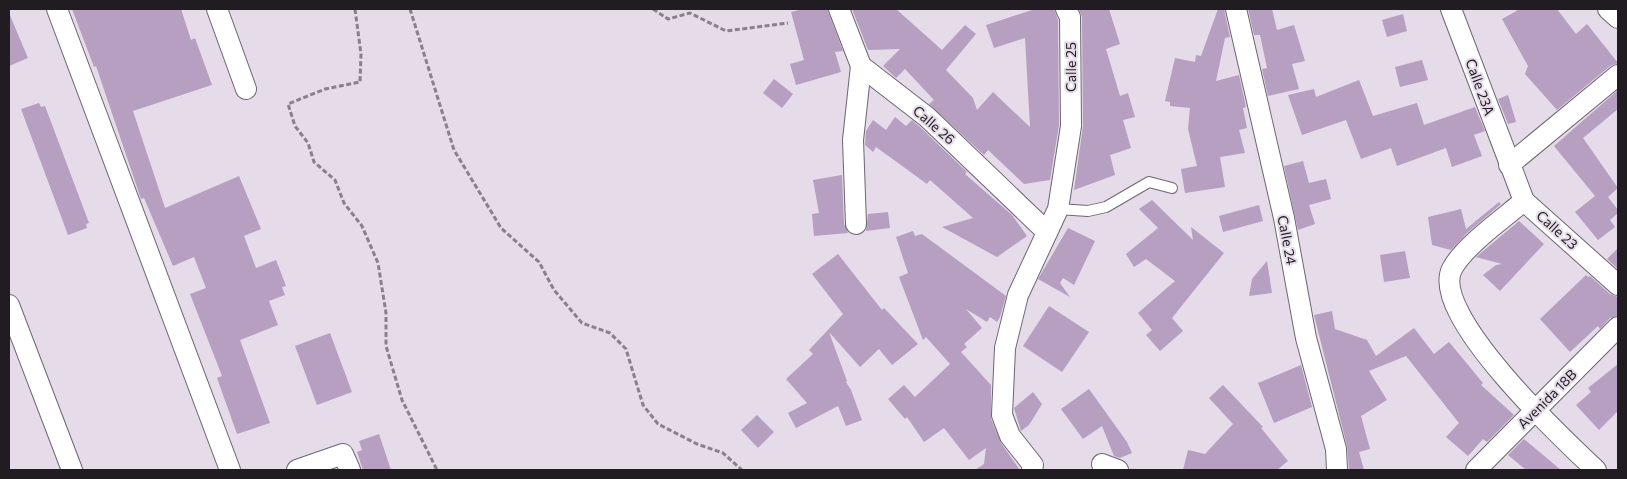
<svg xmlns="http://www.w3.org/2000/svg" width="1627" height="479" font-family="Commissioner,sans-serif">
<rect width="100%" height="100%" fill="#e5dbe9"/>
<!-- building -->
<g fill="#b69fc1">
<polygon points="72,9 181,9 191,40 195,38 212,85 133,111 165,208 239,176 261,229 244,236 256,268 276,260 286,286 282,287 285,295 269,301 278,325 240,340 270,423 237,434 217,378 222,376 190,294 206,288 194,257 173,266 144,198 141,199 96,66 94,67"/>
<polygon points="803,9 827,9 843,51 835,52 841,72 796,85 790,64 804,60 791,12"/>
<polygon points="852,9 896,9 942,50 965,25 976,34 946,70 973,98 977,110 993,92 1030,127 1025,38 994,48 986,25 1035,9 1054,9 1058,20 1059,125 1050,180 1024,184 988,150 984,155 929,104 934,100 905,69 896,78 883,66 900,49 868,50"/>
<polygon points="1079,9 1109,9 1120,44 1106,49 1120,96 1128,93 1135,117 1123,120 1131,148 1110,155 1115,175 1074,190 1083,126 1082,17"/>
<polygon points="1218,9 1224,9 1230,37 1225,38 1216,81 1239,75 1246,107 1243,108 1247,128 1239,130 1245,153 1220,157 1225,187 1185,193 1181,169 1197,166 1188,129 1190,108 1170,106 1170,102 1165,101 1175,58 1195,62 1196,55 1201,56"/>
<polygon points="1248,9 1272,9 1277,30 1294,25 1305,61 1292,64 1299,89 1268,96 1262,69 1267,68 1260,35 1254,35"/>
<polygon points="1520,9 1557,9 1576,34 1587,24 1618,63 1610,66 1557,110 1525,74 1528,66 1502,19"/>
<polygon points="9,13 28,58 9,66"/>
<polygon points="1403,14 1407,31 1387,37 1382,20"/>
<polygon points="1422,60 1428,80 1400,87 1395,67"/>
<polygon points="774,79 793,94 782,108 763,93"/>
<polygon points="1359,80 1373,116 1417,103 1424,125 1475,107 1485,131 1474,135 1482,156 1452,167 1446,148 1397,166 1391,148 1361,159 1346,120 1302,135 1288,95 1314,89 1316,97"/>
<polygon points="1618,90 1618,109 1583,138 1618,188 1608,197 1618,210 1618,213 1610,220 1615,227 1598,240 1575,212 1595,196 1554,146"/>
<polygon points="1508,95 1516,122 1508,124 1498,99"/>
<polygon points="39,103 41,107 45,106 89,223 86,224 87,228 68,235 21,109"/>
<polygon points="895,117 906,126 912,120 919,126 967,172 965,174 1012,215 1027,236 997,257 942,227 973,218 930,180 927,184 876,147 873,152 865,145 866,131 873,120 886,130"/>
<polygon points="1303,161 1309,183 1326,179 1331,199 1309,205 1315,224 1298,230 1284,166"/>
<polygon points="842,175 844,224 848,233 814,236 812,214 819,213 813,180"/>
<polygon points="1152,200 1193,240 1191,227 1224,253 1172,318 1183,331 1160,351 1146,335 1152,330 1138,313 1175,281 1146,259 1134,267 1126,254 1158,228 1139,209"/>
<polygon points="1499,202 1501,204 1467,233 1451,250 1432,245 1428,217 1461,209 1466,229"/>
<polygon points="1259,205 1263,221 1223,232 1219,216"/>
<polygon points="888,212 890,228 866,231 868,214"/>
<polygon points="1519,221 1544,244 1500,291 1483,275 1496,265 1502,264 1476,257"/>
<polygon points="1068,228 1095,241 1074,285 1063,278 1060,283 1070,297 1038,279"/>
<polygon points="913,231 915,236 922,234 1006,296 1000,317 997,322 990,317 987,322 966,309 982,328 964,344 967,347 961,352 991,385 991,419 1001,443 1020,470 975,470 984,464 986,448 969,460 944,428 924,442 907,417 905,419 888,399 904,385 915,397 950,364 926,337 923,340 899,277 908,273 896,237"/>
<polygon points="1618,248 1618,269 1607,259"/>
<polygon points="1405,251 1410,278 1384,282 1380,255"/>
<polygon points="838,254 882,310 884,308 918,344 892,365 879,349 860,367 829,332 847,381 846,382 851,390 862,420 846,426 838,406 796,428 788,413 807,403 786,379 813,354 809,350 843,314 812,274"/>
<polygon points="1267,261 1272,293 1249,296 1252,279"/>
<polygon points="1586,275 1588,277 1590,276 1610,294 1618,297 1618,315 1610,318 1600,329 1598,326 1570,352 1540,319"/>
<polygon points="1049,306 1089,332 1062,372 1023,346"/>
<polygon points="1332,311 1335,329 1367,340 1376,356 1414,328 1434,354 1449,342 1483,383 1481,385 1514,415 1487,442 1483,439 1468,456 1446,437 1459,423 1406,356 1369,371 1387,400 1361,416 1370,449 1359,452 1364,470 1349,470 1347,446 1314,315"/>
<polygon points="330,333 352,392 317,405 295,346"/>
<polygon points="1618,364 1618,411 1599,430 1576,405 1591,392 1588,388"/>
<polygon points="1301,365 1312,407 1274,423 1258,383"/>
<polygon points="1223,385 1263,427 1261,428 1288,461 1277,470 1183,470 1188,450 1205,454 1233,424 1209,398"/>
<polygon points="1089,389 1127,442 1132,453 1120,458 1114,456 1102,426 1083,439 1061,409"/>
<polygon points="1033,392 1042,404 1029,425 1021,431 1014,408"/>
<polygon points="757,415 774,432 758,448 741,430"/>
<polygon points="379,434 391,470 363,470 357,452 362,450 359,441"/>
<polygon points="1524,439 1561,470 1526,470 1508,455"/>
</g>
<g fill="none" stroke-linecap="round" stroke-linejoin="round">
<!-- lane casing -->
<g stroke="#6e6672" stroke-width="12">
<polyline id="lane" points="1058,209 1088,211 1106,207 1149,182 1172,188"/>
</g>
<!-- street casing -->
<g stroke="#6e6672" stroke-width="22">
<g id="street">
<polyline points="57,9 230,470"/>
<polyline points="217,9 246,89"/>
<polyline points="839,9 861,66 927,117 1047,232"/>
<polyline points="1236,9 1284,218 1306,338 1336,449 1337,470"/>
<polyline points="1451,9 1524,201 1618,285"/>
<polyline points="1608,9 1618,18"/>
<polyline points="1509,165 1618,75"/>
<path d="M1524 201C1504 218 1464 246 1452 269 1429 314 1564 440 1596 470"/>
<polyline points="856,224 853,140 861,66"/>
<polyline points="9,305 72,470"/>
<polyline points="1102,464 1118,470"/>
<polyline points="297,470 343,454 350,470"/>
<polyline points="1032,470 1033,465 1010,436 1002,415 1005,348 1018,295 1058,209 1071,126 1070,17 1066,9"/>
<polyline points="1476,470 1618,327"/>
</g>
</g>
<!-- path -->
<g stroke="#88818a" stroke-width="3" stroke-dasharray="5 2.5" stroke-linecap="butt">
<polyline points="355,9 361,54 360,82 325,89 288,104 295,126 308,143 314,162 335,180 344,203 362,226 378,263 386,313 386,346 402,400 437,470"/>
<polyline points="410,9 454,150 501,228 539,262 554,290 582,323 610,333 626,349 643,405 658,424 697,444 723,453 742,470"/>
<polyline points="653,9 668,19 690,13 726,31 788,23"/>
</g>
<!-- lane -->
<use href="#lane" stroke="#fff" stroke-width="10"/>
<!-- street -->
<use href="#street" stroke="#fff" stroke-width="20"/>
</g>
<g text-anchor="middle" stroke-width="4" stroke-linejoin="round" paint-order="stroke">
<!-- street labels -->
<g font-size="14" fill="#201c21" stroke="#e5dbe9">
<text transform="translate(1071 67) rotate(-90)" y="5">Calle 25</text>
<text transform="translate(1480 87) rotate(70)" y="5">Calle 23A</text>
<text transform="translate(934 125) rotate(41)" y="5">Calle 26</text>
<text transform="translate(1557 230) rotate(42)" y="5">Calle 23</text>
<text transform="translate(1287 240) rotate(79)" y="5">Calle 24</text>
<text transform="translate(1547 399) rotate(-45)" y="5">Avenida 18B</text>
</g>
</g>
<!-- border -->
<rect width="1627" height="479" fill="none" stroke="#201c21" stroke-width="20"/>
</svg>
